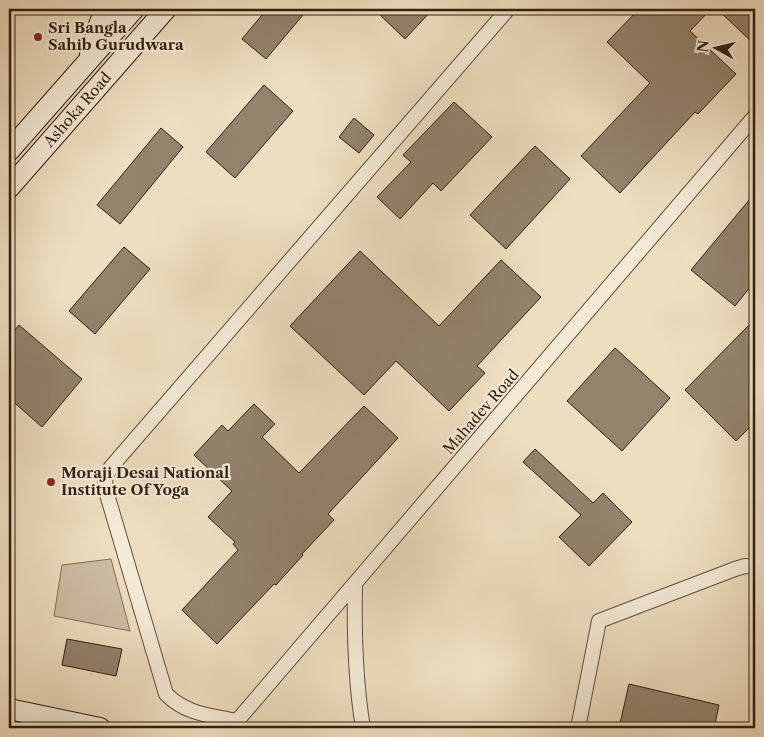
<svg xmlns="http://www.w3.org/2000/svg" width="764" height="737" font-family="'Libre Caslon Text',serif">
<rect width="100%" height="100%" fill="#eedec0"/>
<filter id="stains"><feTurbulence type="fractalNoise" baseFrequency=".004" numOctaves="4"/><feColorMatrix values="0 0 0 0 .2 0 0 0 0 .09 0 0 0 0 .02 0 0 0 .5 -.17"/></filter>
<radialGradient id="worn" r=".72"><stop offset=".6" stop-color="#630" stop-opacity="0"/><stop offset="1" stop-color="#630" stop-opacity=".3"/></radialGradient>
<!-- green -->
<g fill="#cebda2" stroke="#806e59">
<polygon points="111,559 130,631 54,616 62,565"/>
<polygon points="9,716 70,728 41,728 9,722"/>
</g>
<!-- building -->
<g fill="#93826c" stroke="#311e10">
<polygon points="267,9 308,9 266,59 242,39"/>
<polygon points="374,9 433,9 405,39"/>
<polygon points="639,9 711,9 690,31 736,74 698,114 695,112 620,193 581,156 650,83 607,42"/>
<polygon points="717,9 755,9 755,45"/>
<polygon points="264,85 293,111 235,178 206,152"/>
<polygon points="454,102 492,137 441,191 433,183 400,219 377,197 411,162 403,155"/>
<polygon points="354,118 374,135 359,153 339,137"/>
<polygon points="161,128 183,147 120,224 97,205"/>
<polygon points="535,146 570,179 506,249 470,215"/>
<polygon points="755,193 755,281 735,306 691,270"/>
<polygon points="124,247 150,269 95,334 69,311"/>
<polygon points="360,251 439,326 501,260 541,297 477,366 485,373 449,411 396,361 364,395 290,326"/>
<polygon points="755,319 755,422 736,441 685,390"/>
<polygon points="19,325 82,379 42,427 9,398 9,337"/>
<polygon points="615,348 670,398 622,451 567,401"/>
<polygon points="254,404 275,424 262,437 299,473 364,406 398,438 328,514 334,520 302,554 303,555 276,585 274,584 217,644 182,610 238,550 233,544 235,542 208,517 232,491 194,455 222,425 228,431"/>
<polygon points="535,449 593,503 603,493 632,522 589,566 559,537 581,515 523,462"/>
<polygon points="67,639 122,649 116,676 62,665"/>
<polygon points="629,684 719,705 714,728 619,728"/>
</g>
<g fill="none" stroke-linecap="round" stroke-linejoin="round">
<!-- street casing -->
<g stroke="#604e3c" stroke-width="16">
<g id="street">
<path d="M355 585C354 633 355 680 363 728"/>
<path d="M236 721C209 715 186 714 166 694L106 491 105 479 111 467 508 9"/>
<polyline points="231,728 755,116"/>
<polyline points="578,728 599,621 735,569 745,566 755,567"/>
</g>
</g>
<!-- secondary casing -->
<g stroke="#311e10" stroke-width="22">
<g id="secondary">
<polyline points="90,55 100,22 111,9"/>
<polyline points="9,151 134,9"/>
<path id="s1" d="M9 188 166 9"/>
<polyline points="9,709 100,728"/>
</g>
</g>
<!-- street -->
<use href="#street" stroke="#f4ead6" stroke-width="14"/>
<!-- secondary -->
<use href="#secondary" stroke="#f4ead6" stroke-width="20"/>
</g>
<!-- markers -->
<g fill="#8f2418" stroke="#f4ead6" stroke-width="2">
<circle cx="38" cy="37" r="5"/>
<circle cx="51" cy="482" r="5"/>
</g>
<g text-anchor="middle" stroke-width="4.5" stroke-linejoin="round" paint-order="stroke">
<!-- poi labels -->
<g font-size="15" font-weight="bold" fill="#311e10" stroke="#f4ead6" text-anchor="start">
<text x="48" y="33">Sri Bangla<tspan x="48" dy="17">Sahib Gurudwara</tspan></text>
<text x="61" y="478">Moraji Desai National<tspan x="61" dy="17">Institute Of Yoga</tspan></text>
</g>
<!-- street labels -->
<g font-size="15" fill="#311e10" stroke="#f4ead6">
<text dy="5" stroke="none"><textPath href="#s1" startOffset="104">Ashoka Road</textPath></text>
<text transform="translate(481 412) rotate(-49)" y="5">Mahadev Road</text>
</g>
</g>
<!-- margin -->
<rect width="764" height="737" fill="none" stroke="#eedec0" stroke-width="30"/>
<rect x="10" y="10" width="744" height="717" fill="none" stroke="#311e10" stroke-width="2.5"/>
<rect x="15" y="15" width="734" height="707" fill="none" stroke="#311e10"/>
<!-- north arrow -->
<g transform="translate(716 48) rotate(278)" stroke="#f4ead6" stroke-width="4" paint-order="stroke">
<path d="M0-4L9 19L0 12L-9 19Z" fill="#311e10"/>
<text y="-8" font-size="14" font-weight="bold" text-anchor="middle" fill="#311e10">N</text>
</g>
<rect width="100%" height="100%" filter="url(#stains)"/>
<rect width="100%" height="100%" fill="url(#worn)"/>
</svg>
